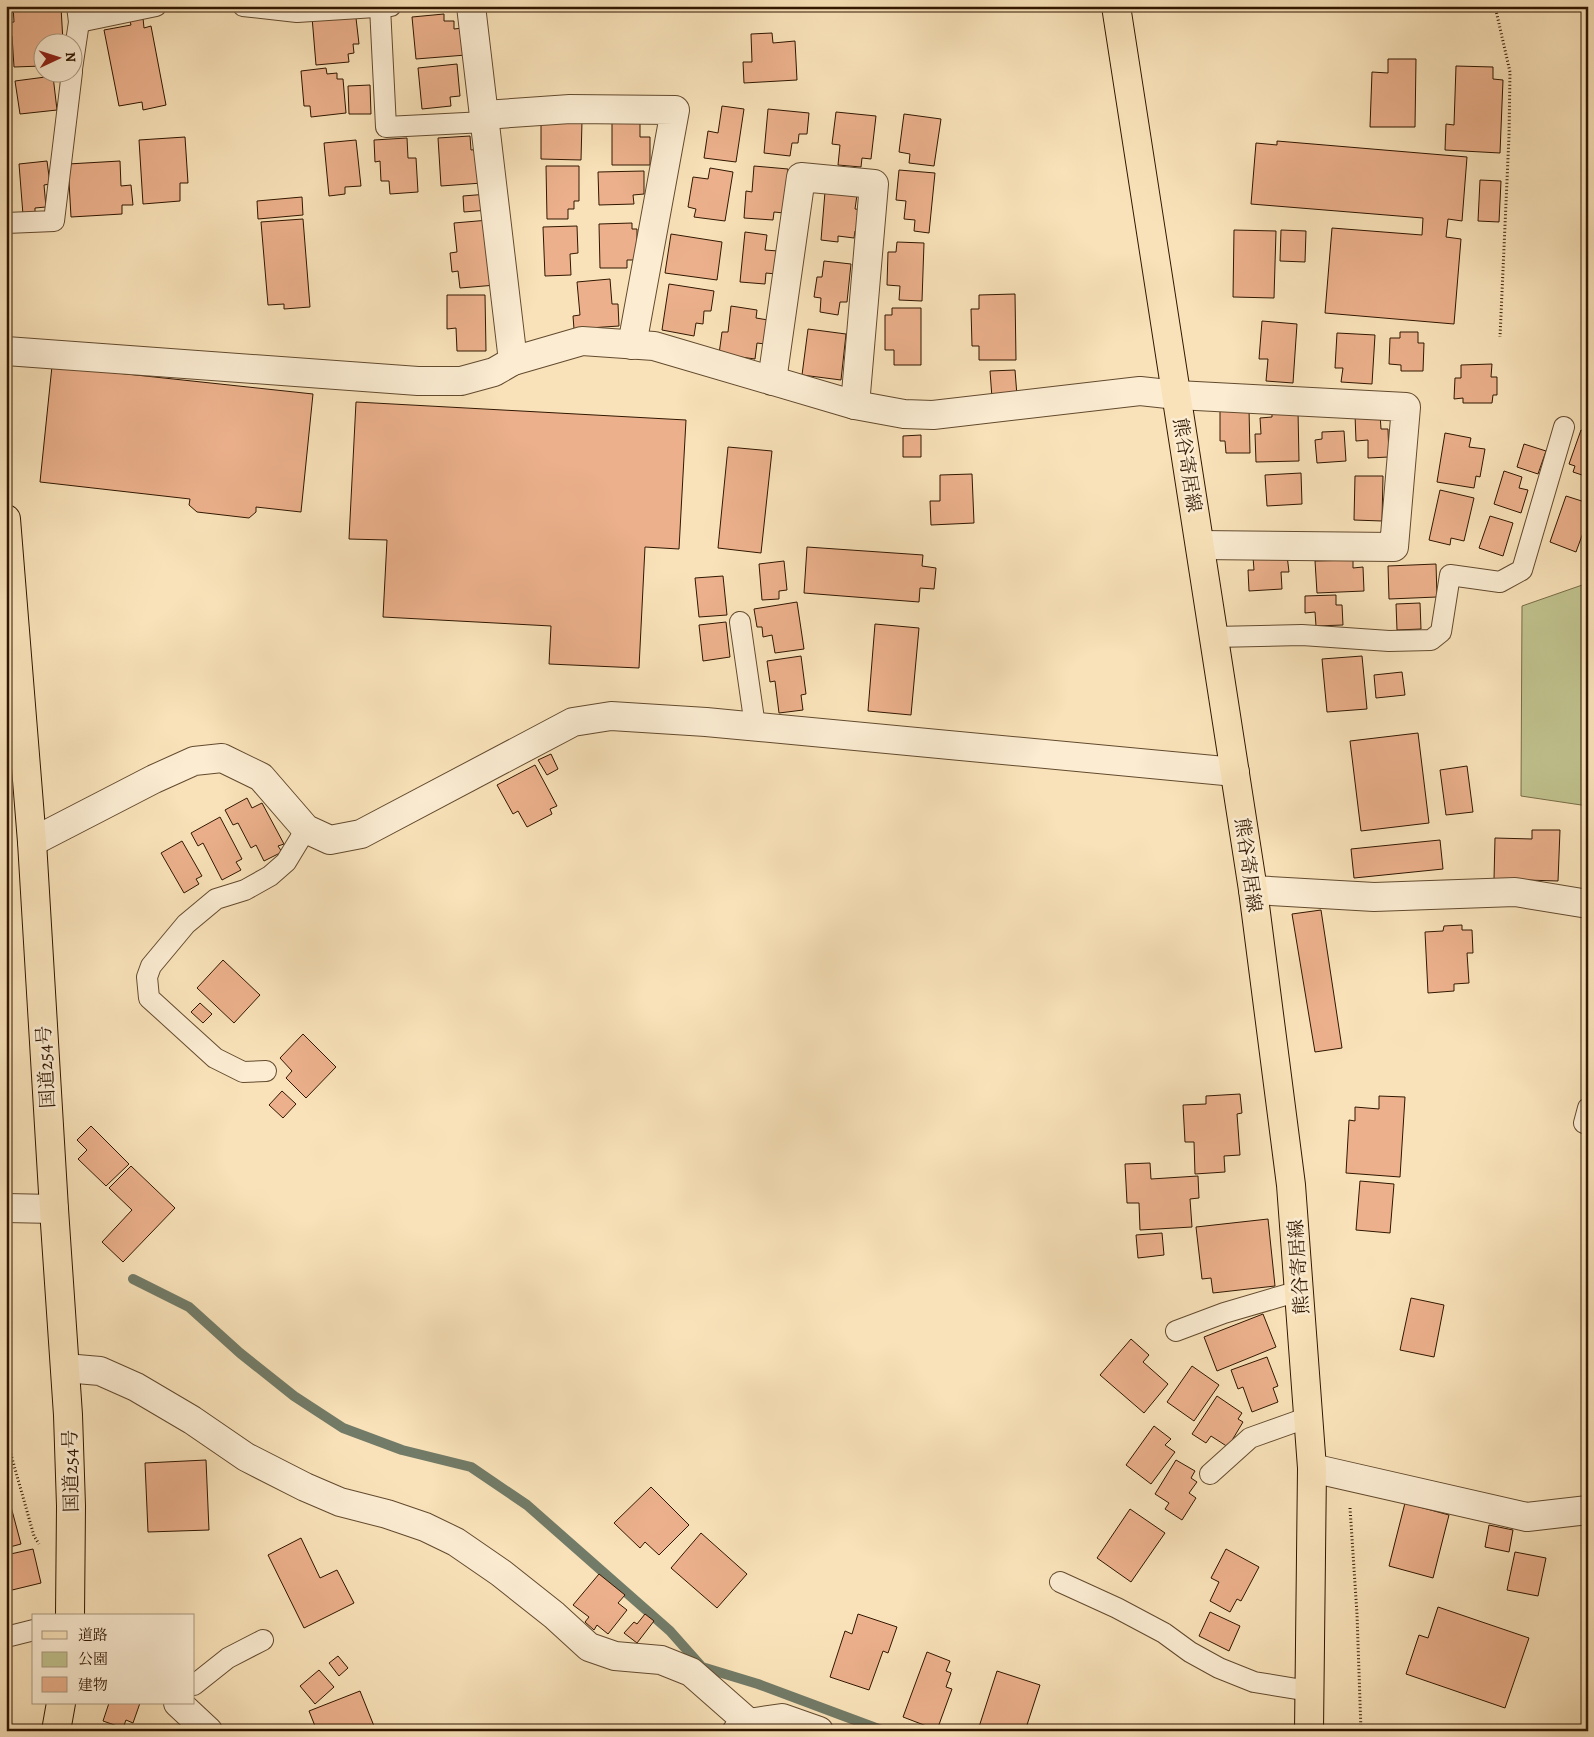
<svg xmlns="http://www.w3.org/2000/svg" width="1594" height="1737" font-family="Alegreya,'Noto Serif JP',serif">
<rect width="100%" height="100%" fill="#f9e2b9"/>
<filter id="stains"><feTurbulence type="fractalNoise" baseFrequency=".004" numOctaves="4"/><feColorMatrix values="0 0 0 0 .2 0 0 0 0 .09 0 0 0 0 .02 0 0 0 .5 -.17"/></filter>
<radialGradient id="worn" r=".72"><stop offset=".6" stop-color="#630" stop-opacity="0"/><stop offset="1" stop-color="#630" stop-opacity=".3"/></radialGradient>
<!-- green -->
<polygon fill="#c0c28e" stroke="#786c47" points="1588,583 1588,806 1521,796 1522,606"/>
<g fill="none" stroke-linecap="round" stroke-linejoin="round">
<!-- stream -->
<polyline stroke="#727b67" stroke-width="10" points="133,1279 189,1307 240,1353 294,1396 343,1428 402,1450 471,1467 527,1505 670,1631 702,1667 758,1684 884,1731"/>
</g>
<!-- building -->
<g fill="#ecb18c" stroke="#311700">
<polygon points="13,6 61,7 63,42 42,42 42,66 14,67 12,36 7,36 7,23 14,22"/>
<polygon points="342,14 342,19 356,18 359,44 353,44 354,53 348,54 349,62 316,65 312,17"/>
<polygon points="444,14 444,21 454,21 454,29 463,28 466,55 416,59 412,17"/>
<polygon points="143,18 144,28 151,26 166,105 143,110 142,102 119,106 104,30 131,25 130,21"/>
<polygon points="772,33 773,43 795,41 797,80 744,83 743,62 752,62 751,34"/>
<polygon points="1388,59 1416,59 1415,127 1370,127 1372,72 1388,73"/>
<polygon points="457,64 460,96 450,97 451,106 422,109 418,68"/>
<polygon points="1456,66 1493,67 1493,79 1503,80 1500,153 1445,150 1446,124 1454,125"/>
<polygon points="326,68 327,74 337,73 337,79 343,79 346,113 311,117 310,106 304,106 301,71"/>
<polygon points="53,76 57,110 20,114 15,81"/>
<polygon points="370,85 371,114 349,114 348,86"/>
<polygon points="722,106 744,109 736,162 704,158 708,131 718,133"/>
<polygon points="768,109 809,113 807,134 799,134 798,143 792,143 790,156 764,153"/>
<polygon points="836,112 876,116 871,159 862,158 861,167 838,165 840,145 832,144"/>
<polygon points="904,114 941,119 934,166 909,163 910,154 899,152"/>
<polygon points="541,121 582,121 581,160 541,159"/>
<polygon points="612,123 640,123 640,137 650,137 650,165 612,165"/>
<polygon points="470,136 471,150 480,149 482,183 441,186 438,138"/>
<polygon points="185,137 188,183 180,183 180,201 143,204 139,140"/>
<polygon points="407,138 408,158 416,158 418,192 390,194 389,181 381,181 380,161 375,162 374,140"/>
<polygon points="356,140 361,186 345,187 345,194 329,196 324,143"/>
<polygon points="1277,141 1467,157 1462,221 1448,219 1446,237 1461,239 1454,324 1325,313 1332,228 1422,235 1423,218 1251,204 1256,143 1277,145"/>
<polygon points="47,161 50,184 44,185 46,207 35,208 35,214 23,215 19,164"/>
<polygon points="120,161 121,186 131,185 133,205 122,205 122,214 71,217 68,164"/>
<polygon points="546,166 579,166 579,201 574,201 574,209 568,209 568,219 547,219"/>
<polygon points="754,166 788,169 784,213 774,212 773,220 744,218 746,191 752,192"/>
<polygon points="710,168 733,172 725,221 694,217 696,209 688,207 693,177 708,179"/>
<polygon points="899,170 935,173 929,233 914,231 915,220 904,219 906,201 896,200"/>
<polygon points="644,171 644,194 633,195 634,204 599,205 598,172"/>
<polygon points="1480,180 1501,181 1499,222 1478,221"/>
<polygon points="825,192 857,195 855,209 864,210 861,232 855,231 854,238 838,236 838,242 821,240"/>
<polygon points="488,194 489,210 464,212 463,196"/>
<polygon points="302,197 303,215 258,219 257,201"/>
<polygon points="303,219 310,307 284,309 284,304 268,305 261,222"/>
<polygon points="489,220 496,285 460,288 458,271 452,272 450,253 457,252 454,223"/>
<polygon points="632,223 632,229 637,229 637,260 627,260 627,268 600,268 599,224"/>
<polygon points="577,226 578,253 570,254 571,275 545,276 543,227"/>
<polygon points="1234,230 1276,231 1274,298 1233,297"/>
<polygon points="1281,230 1306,231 1305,262 1280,261"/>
<polygon points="745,232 767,235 765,250 778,251 776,274 766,273 765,284 740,282"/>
<polygon points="671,234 722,242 717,280 665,273"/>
<polygon points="897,242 924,243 922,301 899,300 900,286 887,285 888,252 896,252"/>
<polygon points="824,261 851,264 847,302 840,302 838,315 820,312 821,298 814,297 817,277 822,277"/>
<polygon points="610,279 612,304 618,304 619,326 574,329 573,316 580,315 577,282"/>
<polygon points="669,284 714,291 711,311 704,311 703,324 696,323 694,336 662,330"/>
<polygon points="1015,294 1016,360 979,360 979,346 972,346 971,309 979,309 979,295"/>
<polygon points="447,295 485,295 486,351 457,351 456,328 447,329"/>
<polygon points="731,306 757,310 756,318 768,320 765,344 757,343 755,359 719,354 722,332 728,332"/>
<polygon points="892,308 921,308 921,365 894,365 894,350 885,350 885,315 892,315"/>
<polygon points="1262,321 1297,324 1293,383 1266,381 1268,359 1259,359"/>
<polygon points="808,329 846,334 841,380 802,375"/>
<polygon points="1400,332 1418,332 1418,343 1424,343 1423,371 1401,371 1401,365 1389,364 1390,338 1400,338"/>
<polygon points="1337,333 1375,335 1372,384 1341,382 1343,368 1335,368"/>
<polygon points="1492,364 1491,377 1497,377 1497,395 1493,395 1492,403 1463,403 1463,398 1454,399 1455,378 1461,378 1461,365"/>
<polygon points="52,366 313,394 301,512 256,507 256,512 249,518 197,512 189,505 190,499 40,482"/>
<polygon points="1015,370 1017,396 992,398 990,371"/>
<polygon points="356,402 686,420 679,549 645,547 639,668 549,664 551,626 383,617 387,540 349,539"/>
<polygon points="1220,409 1249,409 1250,453 1226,453 1225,441 1220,441"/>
<polygon points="1298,411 1299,461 1256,462 1255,434 1261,434 1260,418 1272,417 1272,412"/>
<polygon points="1380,414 1381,429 1388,429 1389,457 1368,458 1368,440 1356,441 1355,415"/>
<polygon points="1581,430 1588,432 1588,477 1573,472 1575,466 1569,464"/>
<polygon points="1344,431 1346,461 1317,463 1315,440 1322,439 1322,432"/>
<polygon points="1445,433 1471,438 1469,447 1485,449 1480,477 1476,476 1474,488 1437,482"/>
<polygon points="921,435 921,457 903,457 903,436"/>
<polygon points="1524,444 1546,451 1538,474 1517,467"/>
<polygon points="728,447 772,451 761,553 718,548"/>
<polygon points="1504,471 1522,477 1519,488 1528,490 1521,513 1494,504"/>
<polygon points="1301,473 1302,504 1267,506 1265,475"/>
<polygon points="972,474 974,523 931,525 930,501 940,501 940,475"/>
<polygon points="1355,476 1383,476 1382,521 1354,520"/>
<polygon points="1440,490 1474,498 1464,541 1451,538 1450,545 1429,540"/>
<polygon points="1566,496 1588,503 1588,519 1576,552 1550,542"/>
<polygon points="1490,516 1513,523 1503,556 1479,548"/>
<polygon points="807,547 923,555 922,566 936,568 934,589 920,588 919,602 804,593"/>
<polygon points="1287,555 1289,572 1281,572 1282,589 1249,591 1248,570 1254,570 1253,557"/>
<polygon points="1353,560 1353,568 1363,567 1364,591 1317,593 1315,561"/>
<polygon points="784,561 787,590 779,591 779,599 762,600 759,564"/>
<polygon points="1436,564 1437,597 1389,599 1388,566"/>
<polygon points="723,576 727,615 699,617 695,578"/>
<polygon points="1336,595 1336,605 1342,605 1343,625 1316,626 1315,612 1305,613 1305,596"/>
<polygon points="797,602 804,649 775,653 772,635 763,637 762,627 757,627 754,609"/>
<polygon points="1420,603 1421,629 1397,630 1396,604"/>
<polygon points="726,622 730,657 703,661 699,625"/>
<polygon points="875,624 919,628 911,715 868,711"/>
<polygon points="801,656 806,694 801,695 803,710 779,713 775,681 770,682 767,661"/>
<polygon points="1362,656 1367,709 1327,712 1322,659"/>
<polygon points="1402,672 1405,695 1376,698 1374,675"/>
<polygon points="1418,733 1429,823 1361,831 1350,741"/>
<polygon points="551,754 558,769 547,775 538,760"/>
<polygon points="535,765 557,806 550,809 552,814 527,827 518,811 513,814 497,785"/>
<polygon points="1467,766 1473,812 1446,815 1440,770"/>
<polygon points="247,798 252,808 262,803 284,844 278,846 282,852 264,861 256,845 251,848 238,823 233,825 225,810"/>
<polygon points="220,817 242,859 236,862 241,870 222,880 203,843 198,846 191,833"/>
<polygon points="1532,830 1560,830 1558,881 1494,879 1495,838 1532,839"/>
<polygon points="1440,840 1443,869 1354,878 1351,849"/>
<polygon points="182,841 202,876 196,879 199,884 184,893 161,853"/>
<polygon points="1321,910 1342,1048 1315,1052 1292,914"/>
<polygon points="1462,925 1462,930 1472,930 1473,953 1467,953 1469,983 1454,984 1454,991 1428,993 1425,932 1443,931 1444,926"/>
<polygon points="223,960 260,995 234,1023 197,988"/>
<polygon points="6,969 11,1021 6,1022"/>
<polygon points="200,1003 212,1014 203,1023 191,1012"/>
<polygon points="303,1034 336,1067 306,1098 286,1078 292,1071 280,1058"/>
<polygon points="282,1091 296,1104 283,1118 269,1105"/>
<polygon points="1240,1094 1242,1113 1237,1114 1240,1155 1224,1156 1225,1172 1195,1174 1194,1142 1185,1142 1183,1105 1206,1104 1206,1096"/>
<polygon points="1379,1096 1405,1097 1400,1177 1346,1173 1349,1120 1355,1121 1355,1107 1379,1109"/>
<polygon points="91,1126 129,1164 106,1186 78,1159 87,1150 77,1140"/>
<polygon points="1150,1163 1151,1179 1198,1176 1199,1198 1190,1199 1192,1227 1140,1230 1139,1203 1127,1203 1125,1164"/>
<polygon points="131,1166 175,1208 123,1262 102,1242 132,1210 109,1188"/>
<polygon points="1360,1181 1394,1184 1390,1233 1356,1230"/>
<polygon points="1268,1219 1275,1286 1213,1293 1211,1278 1202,1279 1196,1227"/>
<polygon points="1162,1233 1164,1255 1138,1258 1136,1235"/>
<polygon points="1411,1298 1444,1305 1434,1357 1400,1350"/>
<polygon points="1263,1314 1276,1347 1217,1371 1204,1337"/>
<polygon points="1131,1339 1149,1355 1143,1362 1168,1384 1144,1413 1100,1375"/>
<polygon points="1267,1357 1278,1386 1273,1388 1278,1402 1252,1412 1243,1387 1238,1389 1231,1370"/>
<polygon points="1192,1366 1219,1385 1194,1421 1167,1402"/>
<polygon points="1217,1396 1242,1413 1238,1419 1243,1422 1228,1447 1211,1436 1206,1443 1192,1434"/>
<polygon points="1154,1426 1171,1439 1165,1445 1175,1452 1151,1484 1126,1465"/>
<polygon points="206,1460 209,1530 148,1532 145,1463"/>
<polygon points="1176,1460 1195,1471 1191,1478 1197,1482 1189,1493 1196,1498 1182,1520 1165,1509 1169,1503 1155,1494"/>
<polygon points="651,1487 689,1525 659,1555 645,1542 640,1548 614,1523"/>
<polygon points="10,1503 21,1544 6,1548 6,1504"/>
<polygon points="1405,1503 1449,1515 1433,1578 1389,1566"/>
<polygon points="1130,1509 1165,1533 1131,1582 1097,1558"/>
<polygon points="1489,1525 1513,1530 1509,1552 1485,1547"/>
<polygon points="701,1533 747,1574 717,1608 671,1568"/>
<polygon points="301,1538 320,1578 337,1570 354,1603 304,1628 268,1555"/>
<polygon points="33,1549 41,1583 8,1591 6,1555"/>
<polygon points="1226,1549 1259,1567 1241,1601 1237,1599 1230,1612 1210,1601 1219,1582 1211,1578"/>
<polygon points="1515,1552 1546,1558 1538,1596 1507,1590"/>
<polygon points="599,1574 625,1595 618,1603 627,1610 608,1634 597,1625 594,1630 585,1622 589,1617 573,1605"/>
<polygon points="1438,1607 1529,1638 1505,1708 1406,1674 1419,1635 1428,1638"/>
<polygon points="1210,1612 1240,1626 1229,1651 1199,1636"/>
<polygon points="645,1614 654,1621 637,1643 624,1633 634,1622 637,1624"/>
<polygon points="858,1614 897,1627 888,1653 883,1651 869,1690 830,1677 845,1631 852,1634"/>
<polygon points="927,1652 950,1661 946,1671 951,1673 946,1687 952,1689 937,1730 903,1717"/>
<polygon points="338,1656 348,1668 339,1676 329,1663"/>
<polygon points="319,1670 334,1687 315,1704 300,1686"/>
<polygon points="997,1671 1040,1685 1025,1731 978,1730"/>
<polygon points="360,1691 376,1731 317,1731 309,1711"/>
<polygon points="109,1703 140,1703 133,1723 126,1720 123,1728 103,1721"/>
</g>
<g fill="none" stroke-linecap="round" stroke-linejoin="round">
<!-- lane casing -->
<g stroke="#634a2e" stroke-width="22">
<g id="lane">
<polyline points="243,6 297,12 391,6"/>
<polyline points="380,7 386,127 485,122"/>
<polyline points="79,22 156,6"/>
<polyline points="72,69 79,22 77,6"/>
<polyline points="6,223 54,221 72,72"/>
<polyline points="740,622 755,726"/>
<polyline points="1214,637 1302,635 1389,641 1431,640 1441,632 1450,575 1500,582 1522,570 1564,427"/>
<polyline points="266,1071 243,1072 215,1058 149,998 147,977 151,966 186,924 216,899 245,890 270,876 286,862 306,829"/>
<polyline points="1584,1123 1588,1108"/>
<polyline points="1176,1331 1224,1313 1299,1291"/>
<polyline points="1210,1474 1250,1438 1309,1417"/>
<polyline points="1060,1582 1117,1608 1164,1633 1190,1652 1219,1668 1254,1682 1309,1691"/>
<polyline points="6,1637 34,1630"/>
<polyline points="194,1685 228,1658 263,1640"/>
</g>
</g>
<!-- street casing -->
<g stroke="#634a2e" stroke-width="30">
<g id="street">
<polyline points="471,6 513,361"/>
<polyline points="484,115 570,109 675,110 632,345"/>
<polyline points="6,351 418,381 461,381 494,372 513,361 582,341 654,346 855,405 904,414 933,415 1140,391 1177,395 1406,407 1394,547 1200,545"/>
<polyline points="772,381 801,177 874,184 855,405"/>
<polyline points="32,842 154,779 194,761 222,758 261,777 306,829 330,840 361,834 573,722 611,716 706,722 1235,772"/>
<polyline points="1253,890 1374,897 1515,892 1588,904"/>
<polyline points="6,1208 54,1209"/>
<polyline points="65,1368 100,1371 136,1387 192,1420 246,1457 305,1487 340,1502 387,1514 425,1527 456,1542 501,1573 554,1615 589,1647 615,1656 661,1660 691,1672 749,1723"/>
<polyline points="1312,1468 1527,1517 1588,1510"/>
<polyline points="178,1703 208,1731"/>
<polyline points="737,1731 749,1723 782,1718 819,1731"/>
</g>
</g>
<!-- primary casing -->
<g stroke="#311700" stroke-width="30">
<polyline id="primary" points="1116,6 1253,890 1291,1185 1312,1468 1309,1731"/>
</g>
<!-- highway casing -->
<g stroke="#311700" stroke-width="30">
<g id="highway">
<polyline points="6,519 32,842 54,1209 68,1415 71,1506 70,1616"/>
<polyline points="56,1731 61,1703"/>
</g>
</g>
<!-- path -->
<g stroke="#311700" stroke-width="3" stroke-dasharray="1 2.5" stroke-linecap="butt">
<polyline points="1495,6 1510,72 1509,136 1500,337"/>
<polyline points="6,1437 34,1536 39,1544"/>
<polyline points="1350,1508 1357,1614 1361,1731"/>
</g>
<!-- lane -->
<use href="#lane" stroke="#fbecd2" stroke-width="20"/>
<!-- street -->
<use href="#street" stroke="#fbecd2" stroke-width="28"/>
<!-- primary -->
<use href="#primary" stroke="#f9e2b9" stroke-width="28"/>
<!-- highway -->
<use href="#highway" stroke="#f9e2b9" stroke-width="28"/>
</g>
<g text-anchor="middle" stroke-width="5" stroke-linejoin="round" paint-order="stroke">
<!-- street labels -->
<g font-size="19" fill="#311700" stroke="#fbecd2">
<text transform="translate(1188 465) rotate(81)" y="7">熊谷寄居線</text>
<text transform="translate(1249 865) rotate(82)" y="7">熊谷寄居線</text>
<text transform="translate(45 1067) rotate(-93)" y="7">国道254号</text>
<text transform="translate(1298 1267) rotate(-94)" y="7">熊谷寄居線</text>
<text transform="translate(70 1471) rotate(-91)" y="7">国道254号</text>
</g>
</g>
<!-- margin -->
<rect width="1594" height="1737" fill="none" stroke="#f9e2b9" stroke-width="25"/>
<rect x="8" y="8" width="1579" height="1722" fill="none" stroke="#311700" stroke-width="2.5"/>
<rect x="12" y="12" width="1569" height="1712" fill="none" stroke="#311700"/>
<!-- legend -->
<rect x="32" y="1614" width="162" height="90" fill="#fbecd2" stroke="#aa977e"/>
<rect x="42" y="1631" width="25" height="8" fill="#f9e2b9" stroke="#aa977e"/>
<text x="78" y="1640" font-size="15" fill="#311700">道路</text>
<rect x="42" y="1652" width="25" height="15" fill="#c0c28e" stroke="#aa977e"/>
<text x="78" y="1664" font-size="15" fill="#311700">公園</text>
<rect x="42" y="1677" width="25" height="15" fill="#ecb18c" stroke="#aa977e"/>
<text x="78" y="1690" font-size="15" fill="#311700">建物</text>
<!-- north arrow -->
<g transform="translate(58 58) rotate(86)"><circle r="24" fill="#fbecd2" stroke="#aa977e"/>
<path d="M0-4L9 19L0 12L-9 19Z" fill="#8f2418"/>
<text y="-8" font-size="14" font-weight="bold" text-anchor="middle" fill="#311700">N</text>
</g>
<rect width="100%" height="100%" filter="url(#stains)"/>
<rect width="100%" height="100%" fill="url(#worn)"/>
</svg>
